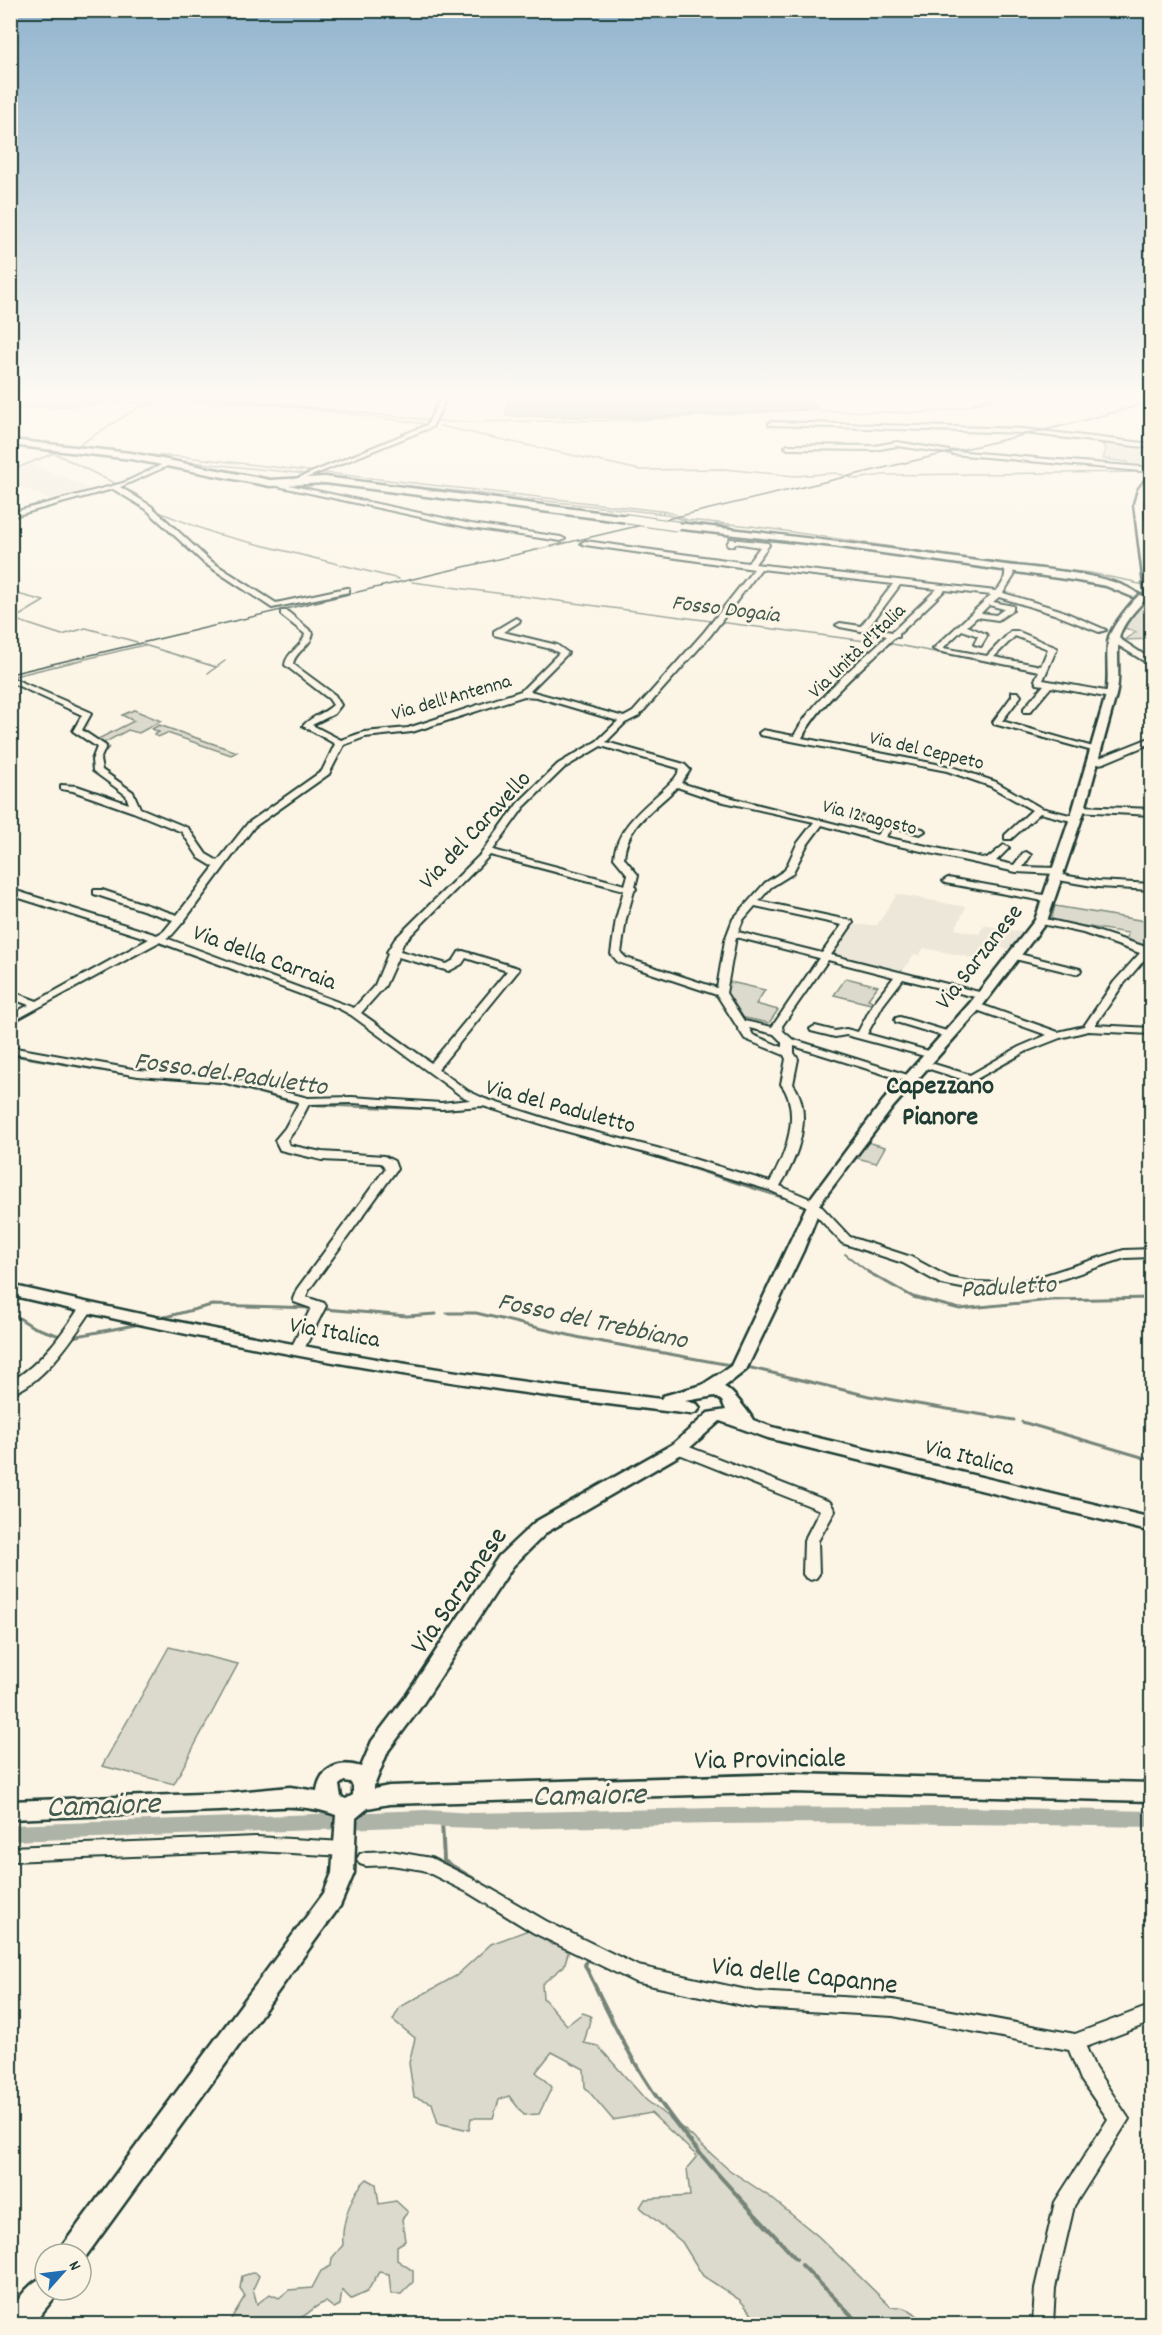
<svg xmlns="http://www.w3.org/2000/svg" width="1162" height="2335" font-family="Dekko,sans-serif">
<rect width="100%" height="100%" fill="#fcf5e5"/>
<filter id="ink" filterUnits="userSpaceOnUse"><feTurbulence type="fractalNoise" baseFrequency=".0167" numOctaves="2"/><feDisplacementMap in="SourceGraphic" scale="12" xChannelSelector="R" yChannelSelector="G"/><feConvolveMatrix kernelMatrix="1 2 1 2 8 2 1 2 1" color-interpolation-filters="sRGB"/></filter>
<g filter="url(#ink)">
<!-- built -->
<g fill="#ece7d8">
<polygon points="32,464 95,491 55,502 11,482 11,473"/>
<polygon points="897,894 966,907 955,929 979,934 984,925 1026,933 1014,950 997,947 983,960 924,948 919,955 914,954 902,972 831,956 855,925 877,925"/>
</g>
<!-- green -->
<g fill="#dcdacc" stroke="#7e8c80" stroke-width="1.5">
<polygon points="1110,443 1151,447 1151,470 1103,466 1101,463 1127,465 1128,462 1103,459 1106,449 1102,445"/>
<polygon points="1151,598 1151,639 1125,640 1136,632 1122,627 1136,604"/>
<polygon points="134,710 161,721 139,733 128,730 102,744 96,740 134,721 122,715"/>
<polygon points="159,725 237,752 231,755 167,733 158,737 154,735 159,732 152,729"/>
<polygon points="1055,906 1151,922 1151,949 1126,942 1128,933 1051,921"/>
<polygon points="846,978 878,986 868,999 872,1001 871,1004 834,995"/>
<polygon points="726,981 765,990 756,1004 778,1010 769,1023 740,1017 727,993"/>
<polygon points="867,1142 885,1147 876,1163 857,1158"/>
<polygon points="169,1647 238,1664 174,1784 102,1766"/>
<path d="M531 1929 552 1945 562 1944 569 1950 564 1966 542 1984 543 1998 567 2025 583 2013 591 2016 584 2043 598 2046 646 2100 686 2131 728 2169 770 2197 818 2236 891 2307C905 2305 917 2312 923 2324H760L740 2300 703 2276 682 2242 640 2207 645 2199 690 2196 687 2168 697 2156 651 2113 613 2120 585 2087 584 2069 552 2052 536 2072 552 2087 539 2114 524 2115 509 2096 499 2100 493 2118H471L469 2130 438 2123 432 2103 414 2097 409 2063 415 2038 393 2020 400 2007 456 1976 491 1944Z"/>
<path d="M367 2179 376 2184 379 2204 396 2201 408 2212 402 2219 405 2241 397 2246V2260L413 2271V2282L401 2294H391L389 2274 379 2272 367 2292 351 2299 342 2290 340 2305 334 2308 326 2302C314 2305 309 2315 298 2319 278 2329 250 2325 228 2324L245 2296 240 2288 242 2276 255 2272 259 2276 253 2289 257 2304 270 2294 279 2298 289 2290 312 2288 321 2271 331 2266 332 2258 343 2245C341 2225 351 2192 367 2179Z"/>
</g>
<!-- water -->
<polygon fill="#aeb3a7" stroke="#758479" stroke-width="1.5" points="561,392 716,392 796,397 807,400 818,408 639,418 505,416 511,396"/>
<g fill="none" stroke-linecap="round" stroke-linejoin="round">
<!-- stream-far3 -->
<g stroke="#758479" stroke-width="1.5">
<polyline points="177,394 181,392"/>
<polyline points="972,404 987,398 992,392"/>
<polyline points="10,406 167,397 222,398 449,422 635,420 797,410 923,413 961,408 1017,392"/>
<polyline points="10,409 180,400 272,404 426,424"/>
<polyline points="440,426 640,470 724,469 795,476 835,473 856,479 883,475 1150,472"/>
<polyline points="41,446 51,453"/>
<polyline points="74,448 139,407 156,404"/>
<polyline points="142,455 186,457 669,512 687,520 751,526 972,559 1090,573 1135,582"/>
<polyline points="153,458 306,474"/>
<polyline points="10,471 54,453 136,494 156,511 216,534 399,579"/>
<polyline points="365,481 665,514 686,521"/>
<polyline points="715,524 730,526"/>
<polyline points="412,582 881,643"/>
<polyline points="1134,583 1146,585"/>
<polyline points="10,592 44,601 14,619"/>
<polyline points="16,620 62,635 86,628 137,642"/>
<polyline points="887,643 1034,671"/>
<polyline points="144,645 216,667"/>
<polyline points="208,673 225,661"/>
<polyline points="10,677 144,645"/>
<polyline points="101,757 109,747"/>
<polyline points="34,902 45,907"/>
</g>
<!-- stream-far2 -->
<g stroke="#758479" stroke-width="2">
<polyline points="42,906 45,907"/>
<polyline points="139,936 151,940"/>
<polyline points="157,943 186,952"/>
<polyline points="322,1002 342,1010"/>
<polyline points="10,1055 128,1075 173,1079"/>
<polyline points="200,1080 226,1084 299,1104"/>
<polyline points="308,1105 448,1110 470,1107"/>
<polyline points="528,1120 565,1131"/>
<polyline points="637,1151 783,1198"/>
<polyline points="845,1254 871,1274"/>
</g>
<!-- stream-far1 -->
<g stroke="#758479" stroke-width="3">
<polyline points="868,1272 913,1297 960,1309 1051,1300 1152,1298"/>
<polyline points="324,1309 407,1316 436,1314"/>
<polyline points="10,1312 33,1327 60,1336"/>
<polyline points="447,1313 476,1313 581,1338 730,1365"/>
<polyline points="161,1318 212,1305 313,1308"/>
<polyline points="72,1337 140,1324"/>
<polyline points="747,1367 869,1396 1014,1420"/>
<polyline points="1022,1422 1152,1460"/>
</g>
<!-- stream -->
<g stroke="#758479" stroke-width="4">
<polyline points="442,1821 444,1861 474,1879"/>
<path d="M589 1956 585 1965C608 2013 631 2062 663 2106 702 2161 751 2209 796 2259"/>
<polyline points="802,2265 860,2324"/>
</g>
<!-- river -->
<path fill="#aeb3a7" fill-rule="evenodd" d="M954 1807 1152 1811V1827C1006 1824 861 1822 716 1824 620 1825 522 1832 426 1826L10 1841V1825L426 1810 472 1813 716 1808Z"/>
<!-- minor casing -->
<g stroke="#1f3d34" stroke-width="4">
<g id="minor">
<polygon points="40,392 46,392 46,393 43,395"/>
<polygon points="444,392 450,392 432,427 296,482 291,481 427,425"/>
<polygon points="771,422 1024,429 1152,444 1152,448 1024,433 769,425 769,423"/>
<polygon points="897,442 950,451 947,453 897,446 874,450 788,449 785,447 788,445 874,446"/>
<polygon points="954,451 1152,468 1152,472 952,454 951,453"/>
<polygon points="170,461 173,463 172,464 120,487 151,506 209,560 276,603 346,588 349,588 349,592 272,608 204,563 146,509 113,489 10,517 10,513 123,483"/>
<polygon points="270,481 471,524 561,537 565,539 561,541 471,528 268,484 267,483"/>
<polygon points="1142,488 1152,489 1152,493 1140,491 1140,489"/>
<path d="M730 539 768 543 769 545 755 564 996 591C1003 585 1006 578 1005 568L1012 566 1014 576 1003 593 1060 610 1106 630 1099 632 1054 614 999 597 993 602 1013 606V610L998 620 977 617 967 626 986 634 987 636 981 646 974 644 978 636 962 630 943 648 987 656 1011 631H1017L1057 648 1043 680 1111 692 1115 695 1111 698 1051 687 1030 712H1024V708L1044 685 1037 684 1035 680 1039 671 937 651 933 649 991 595 945 590 899 634V637H895C866 665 820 702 802 738L952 767 996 782 1041 808 1078 817 1080 819 1075 822 1040 813 1011 839H1005V835L1032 810 990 786 947 771 760 735 759 733 763 730 794 736C813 699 857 664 887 636L840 627 836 625 840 623 861 626 893 584 761 569 710 636 639 716 625 723 606 742 684 764 690 770 681 783C745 804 812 816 877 835L885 825 860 820V816L923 829 925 831 920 834 893 827 885 837 987 859 1004 845 1009 848 996 861 1014 865 1023 853 1026 852 1031 855 1023 867 1057 868 1062 871 1057 874 1016 872 885 843 822 825 807 845 792 874 771 887 759 901 852 921 853 923 831 955 987 994 988 996 983 999 903 979 883 1005 867 1034 936 1053 938 1055 936 1057 932 1058 846 1035 835 1037 811 1031 810 1029 815 1026 835 1031 846 1029 858 1032 873 1004 894 977 828 960 782 1026 783 1031 792 1039 914 1077 916 1079 914 1081H906L794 1046V1053L798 1059 793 1084C814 1113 798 1158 780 1186L813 1200 814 1205H820L850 1237 911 1257 950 1278 972 1282 1014 1283 1042 1276 1124 1250 1152 1249V1257L1125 1258 1050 1283 1014 1291 972 1290 941 1284 903 1263 842 1243 812 1211 811 1206H805L769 1190 649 1154 558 1129 483 1106 441 1109 352 1103 309 1104 296 1129 287 1140 289 1145 322 1152 384 1156 394 1161 397 1169 309 1290 306 1297 324 1303 326 1306 302 1353H292L290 1350 311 1308 294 1302 293 1299 297 1289 385 1169 384 1166 381 1163 322 1160 280 1150 275 1140 285 1128 299 1102 222 1082 138 1076 10 1053V1047L138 1070 222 1076 308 1098 352 1097 441 1103 470 1100 460 1095 351 1015 338 1008 159 942 10 1023V1015L29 1005 10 998V991L37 1001 149 939 10 895V889L157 935 164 931 173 920 94 894V890H102L177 915 214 867 199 858 182 832 133 812 73 791 61 789V785L77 786 129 804 126 795 93 771 92 760 97 747 73 731 82 715 10 682V677L90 712 91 714 82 730 106 746 100 760 102 770 133 792 140 808 188 828 206 854 218 861 248 823 322 771 335 744 303 726C311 716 324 714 333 705L329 699 285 665C287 651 303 647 305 634L281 615V611H287L313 633C311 647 295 651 293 664L335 695 341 705 334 714 312 725 341 740 364 732 408 728 521 691 559 653 551 649 494 635V631L516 618 520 620 519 622 503 632 557 645 568 653 530 691 624 717 633 712 704 632 754 569 585 545 581 543 585 541 748 563 760 547 735 543 734 546H728L727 544ZM900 585 937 589 892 632 868 628ZM989 605 1004 609 996 615 981 613ZM1015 636 1048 649 1041 666 994 657ZM524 696 537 697 618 721 597 741 558 764 518 803 481 854 395 939 387 952 388 954 375 985 354 1008 166 938 172 935 184 921 254 827 329 774 344 745 365 737 412 732ZM601 746 678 768 680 770 675 778C652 803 618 821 614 858L628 875 625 885 493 850 524 807 564 768ZM677 787 715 800 814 822 797 844 785 870 765 883 733 919 725 940 717 988 626 958 621 953 626 919 634 891 636 889 635 887 638 875 624 858C627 823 655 810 677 787ZM490 855 624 890 616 919 611 954 618 962 717 995 745 1039 784 1055 786 1059 781 1084C802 1111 786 1155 770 1182L657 1148 566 1125 485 1099 468 1091 438 1069 519 970 518 968 463 951 459 952 454 960 447 964 400 951 404 942ZM755 906 842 925 822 953 738 932 743 920ZM736 937 819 958 772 1027 744 1021 726 993ZM398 957 449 971 462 964 466 958 507 971 431 1063 361 1013 385 986ZM749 1028 774 1034 782 1042V1047L753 1035Z"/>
<rect x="1148" y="592" width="4" height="4"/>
<polygon points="1111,637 1117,637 1152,660 1152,666 1111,641"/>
<polygon points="1012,692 1018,692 1021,696 1002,721 1100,749 1096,752 994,724 993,722 1012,696"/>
<polygon points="1152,737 1152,743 1104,763 1093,765 1089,762"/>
<polygon points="1079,806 1152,809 1152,815 1076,811 1076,807"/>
<polygon points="1056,874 1098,881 1152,884 1152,890 1098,887 1053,879 1051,877"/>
<polygon points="948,878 1049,896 1054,899 1049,902 945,883 943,881"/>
<polygon points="1041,918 1090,929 1146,947 1150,953 1122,986 1095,1025 1152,1028 1152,1034 1088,1031 1060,1038 1027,1051 971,1082 920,1066 918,1064 924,1061 970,1075 1019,1047 1047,1035 971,1008 970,1006 971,1004 979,1004 1058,1032 1084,1026 1114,982 1140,953 1083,933 1037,923 1036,921"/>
<polygon points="1015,953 1080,969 1081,971 1076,974 1011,958 1010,956 1011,954"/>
<polygon points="900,1017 953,1033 955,1035 949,1038 896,1022 895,1020 896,1018"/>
<path d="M87 1303 94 1307C75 1335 44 1384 10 1394V1382C42 1363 62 1334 82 1304Z"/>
<polygon points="679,1443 830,1502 835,1511 818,1541 819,1574 816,1578 811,1580 806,1578 803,1574 804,1541 820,1510 674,1452 672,1448 674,1444"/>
<polygon points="256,1837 344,1842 350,1844 353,1849 350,1854 344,1856 256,1851 10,1861 10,1847"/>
<polygon points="391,1851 431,1858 479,1882 546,1921 638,1966 756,1992 893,2000 1075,2034 1152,2005 1152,2022 1086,2047 1095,2068 1129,2119 1074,2206 1055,2288 1053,2324 1033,2324 1035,2288 1055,2202 1108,2119 1081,2080 1069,2050 893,2016 756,2008 635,1982 534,1933 467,1892 423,1870 391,1865 366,1866 360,1864 357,1859 360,1854 366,1852"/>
</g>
</g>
<!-- major casing -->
<g stroke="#1f3d34" stroke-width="5">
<g id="major">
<polygon points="10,440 131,453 270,480 325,477 628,516 632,519 628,522 325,483 270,486 131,459 10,445"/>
<path d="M1149 475H1152C1152 486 1143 494 1143 506 1143 531 1159 573 1150 595L1145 592 1134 504 1138 490Z"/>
<path d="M676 523C786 535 896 549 1006 565 1038 569 1114 574 1138 594L1133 597 1106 586 1072 580 833 546 673 528 672 526Z"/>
<path d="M1140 595 1148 597C1138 607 1121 624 1119 639 1116 658 1121 676 1116 695L1085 809 1047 921 980 1009 893 1107 818 1206 820 1208 803 1251 746 1370 724 1387C731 1389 751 1415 753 1420L772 1427 1152 1518V1532L768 1438 720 1421 685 1452 547 1532 513 1566 420 1708 388 1751 374 1786V1789L389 1786 792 1774 1152 1783V1801L792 1792 389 1804 368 1808 356 1818 354 1873 340 1906 81 2263V2254H59L63 2245 324 1893 332 1873 336 1815C295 1800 261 1810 218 1811 149 1814 80 1816 10 1819V1801L227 1793 290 1787 317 1791C320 1767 341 1760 361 1767L372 1741 406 1696 499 1556 535 1522 673 1444 708 1413 726 1410 722 1401 715 1396 685 1401 697 1404 700 1408 697 1412 691 1414C462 1389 235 1348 10 1295V1285C225 1335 443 1375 661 1399L663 1396 702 1385 731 1366 810 1199 883 1101 970 1003 1035 920 1073 809 1106 695C1110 676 1105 655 1109 637 1112 627 1131 601 1140 595ZM344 1781 350 1782 353 1786V1795L346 1799 341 1797 339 1785Z"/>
<path d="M45 2276V2290H57L54 2298 33 2324H10C10 2306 28 2283 45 2276Z"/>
</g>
</g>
<!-- minor -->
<use href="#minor" fill="#fcf5e5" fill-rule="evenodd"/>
<!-- major -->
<use href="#major" fill="#fcf5e5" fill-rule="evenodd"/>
<!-- rail -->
<polyline stroke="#1f3d34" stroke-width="1.5" points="10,674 1070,424 1152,402"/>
<!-- major-bridge casing -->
<g stroke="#1f3d34" stroke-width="11" stroke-linecap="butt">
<polyline id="major-bridge" points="628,519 676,526"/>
</g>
<!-- major-bridge -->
<use href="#major-bridge" stroke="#fcf5e5" stroke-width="9"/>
</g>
</g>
<!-- sky -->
<linearGradient id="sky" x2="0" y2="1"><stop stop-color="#91b4ce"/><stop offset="0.55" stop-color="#fefaf3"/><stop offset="1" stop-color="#fefaf3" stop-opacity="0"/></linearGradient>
<rect width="1162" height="719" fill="url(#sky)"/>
<g text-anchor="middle" stroke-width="5" stroke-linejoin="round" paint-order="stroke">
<!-- far-street labels -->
<g font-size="20" fill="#1f3d34" stroke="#fcf5e5">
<text transform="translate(856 650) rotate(-44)" y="7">Via Unità d'Italia</text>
<text transform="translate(451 696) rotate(-16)" y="7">Via dell'Antenna</text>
<text transform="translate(927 749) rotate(13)" y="7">Via del Ceppeto</text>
<text transform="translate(870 816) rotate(14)" y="7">Via 12 agosto</text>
</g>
<!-- far-water labels -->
<g font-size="22" font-style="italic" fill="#435a51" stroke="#fcf5e5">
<text transform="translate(726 607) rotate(7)" y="8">Fosso Dogaia</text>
</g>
<!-- street labels -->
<g font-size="24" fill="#1f3d34" stroke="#fcf5e5">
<text transform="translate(474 829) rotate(-47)" y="8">Via del Caravello</text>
<text transform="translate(265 956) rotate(20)" y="8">Via della Carraia</text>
<text transform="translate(978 956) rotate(-52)" y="8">Via Sarzanese</text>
<text transform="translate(561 1105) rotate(15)" y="8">Via del Paduletto</text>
<text transform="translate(335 1331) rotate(10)" y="8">Via Italica</text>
<text transform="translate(970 1456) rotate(14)" y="8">Via Italica</text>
</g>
<!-- water labels -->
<g font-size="26" font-style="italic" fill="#435a51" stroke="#fcf5e5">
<text transform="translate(231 1072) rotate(8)" y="9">Fosso del Paduletto</text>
<text transform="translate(1008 1285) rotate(-3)" y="9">Paduletto</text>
<text transform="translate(593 1319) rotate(12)" y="9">Fosso del Trebbiano</text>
</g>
<!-- quarter labels -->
<g font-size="27" font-weight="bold" fill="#1f3d34" stroke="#fcf5e5">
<text x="940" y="1093">Capezzano<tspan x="940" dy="31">Pianore</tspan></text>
</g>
<!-- near-street labels -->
<g font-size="28" fill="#1f3d34" stroke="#fcf5e5">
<text transform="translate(457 1589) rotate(-55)" y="10">Via Sarzanese</text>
<text transform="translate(770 1757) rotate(-1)" y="10">Via Provinciale</text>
<text transform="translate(805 1973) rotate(6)" y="10">Via delle Capanne</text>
</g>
<!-- near-water labels -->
<g font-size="32" font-style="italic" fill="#435a51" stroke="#fcf5e5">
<text transform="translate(589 1793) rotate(-1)" y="11">Camaiore</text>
<text transform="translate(103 1803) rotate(-2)" y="11">Camaiore</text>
</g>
</g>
<!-- margin -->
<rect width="1162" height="2335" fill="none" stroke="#fcf5e5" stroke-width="36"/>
<rect x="18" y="18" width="1126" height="2299" fill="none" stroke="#1f3d34" stroke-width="2" filter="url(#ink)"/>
<!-- north arrow -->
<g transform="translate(63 2272) rotate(62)"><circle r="28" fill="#fcf5e5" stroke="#a4ab9e" stroke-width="1.5"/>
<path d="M0-4.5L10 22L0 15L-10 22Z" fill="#1f6fb2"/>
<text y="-9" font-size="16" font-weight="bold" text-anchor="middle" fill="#1f3d34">N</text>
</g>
</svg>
